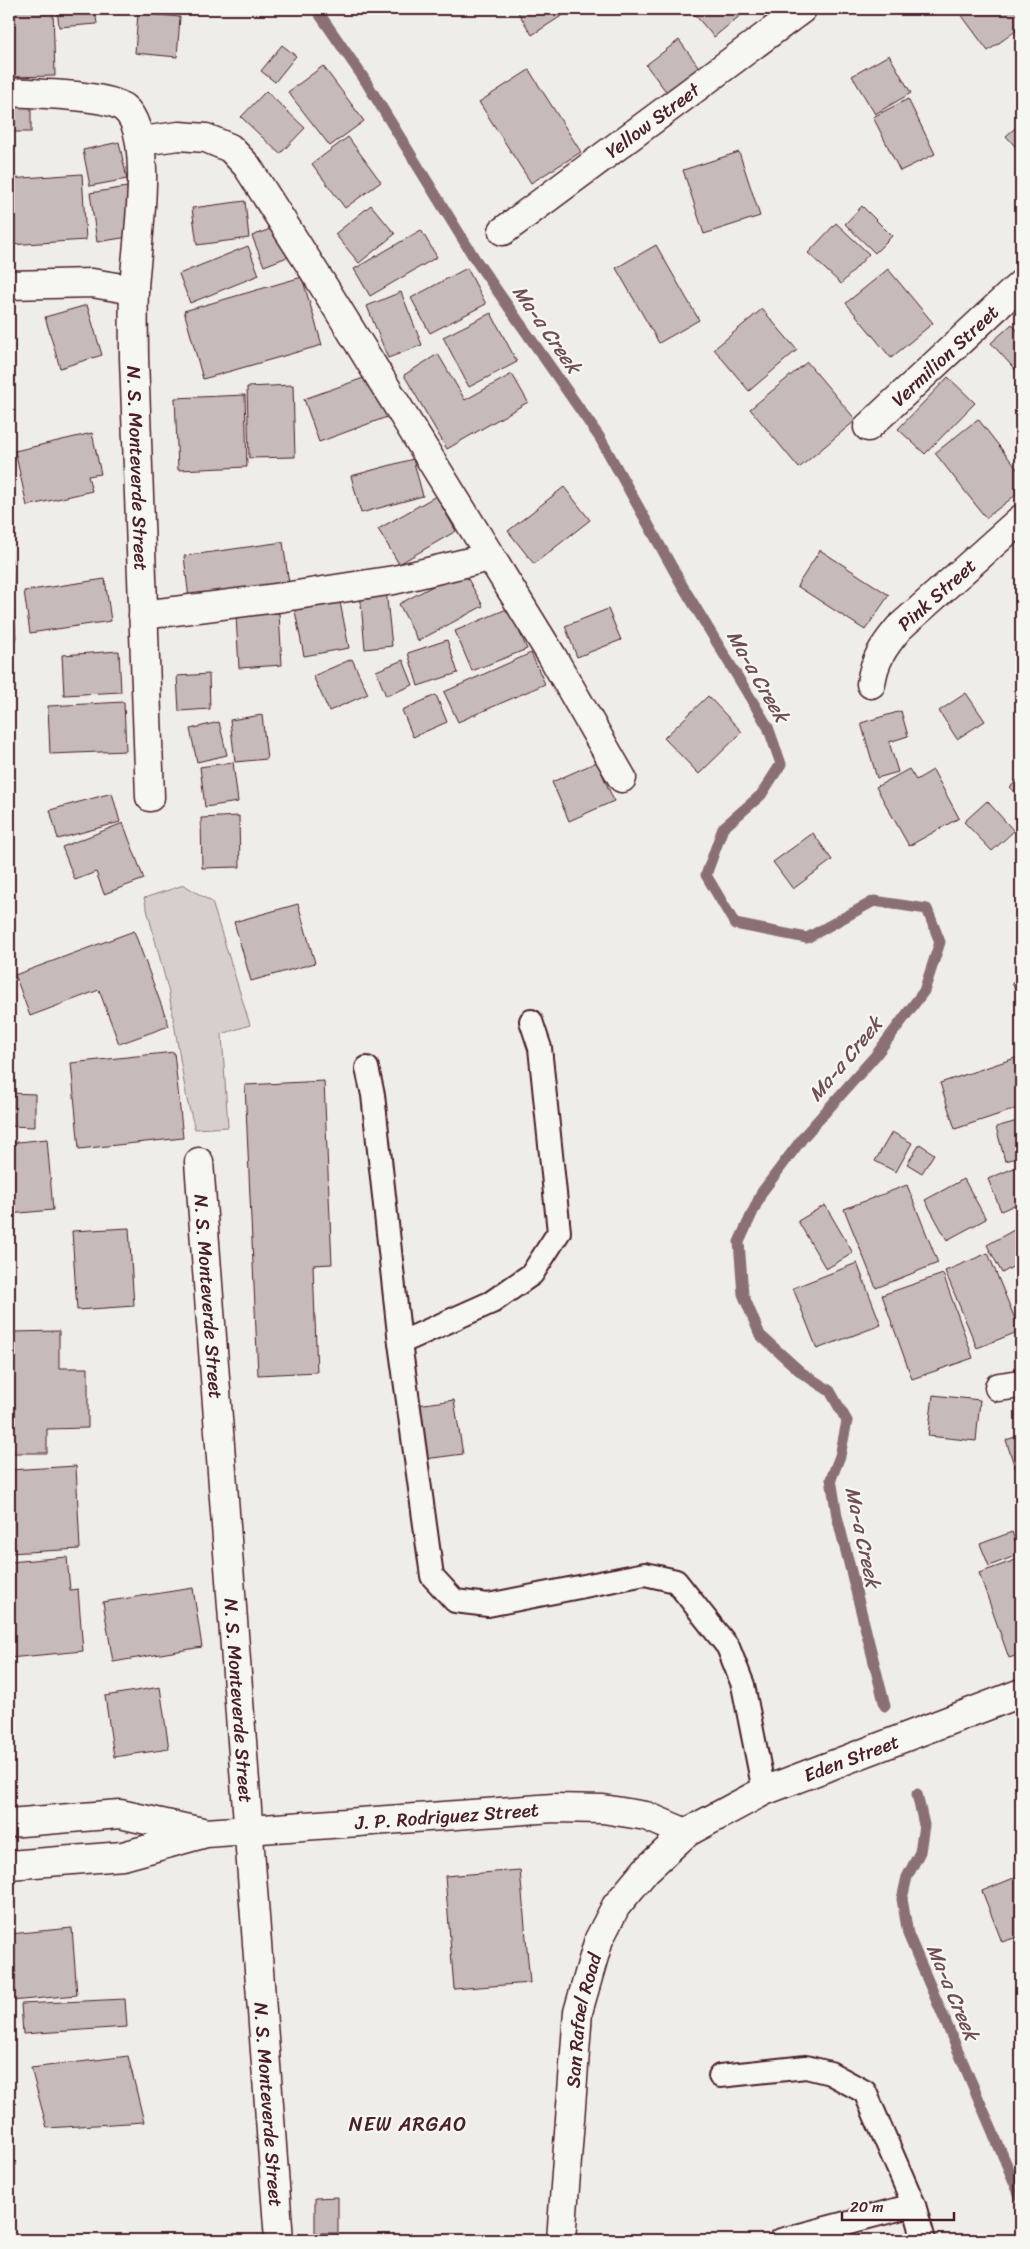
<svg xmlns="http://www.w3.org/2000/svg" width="1030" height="2249" font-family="Sriracha,sans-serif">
<rect width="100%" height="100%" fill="#efedea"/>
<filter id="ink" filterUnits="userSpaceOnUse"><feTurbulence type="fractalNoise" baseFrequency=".02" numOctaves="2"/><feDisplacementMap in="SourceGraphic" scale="10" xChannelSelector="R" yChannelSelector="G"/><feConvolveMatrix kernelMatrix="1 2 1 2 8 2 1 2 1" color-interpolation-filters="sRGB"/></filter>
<g filter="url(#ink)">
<!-- green -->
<polygon fill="#d7cfce" stroke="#90777c" points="184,885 212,902 250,1025 222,1034 228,1127 195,1129 187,1100 169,993 144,898"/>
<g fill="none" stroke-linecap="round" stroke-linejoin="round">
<!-- stream -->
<g stroke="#8a6f74" stroke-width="11">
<polyline points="316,9 363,77 475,259 600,438 682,585 768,727 781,764 761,795 723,828 706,875 735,924 807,938 874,901 927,909 940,942 924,991 876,1055 805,1135 762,1192 739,1242 743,1294 760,1335 802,1373 830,1391 847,1421 840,1456 831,1479 837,1516 885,1706"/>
<polyline points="917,1794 924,1825 920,1852 907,1877 902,1899 908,1934 1021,2198"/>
</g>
</g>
<!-- building -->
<g fill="#c6babb" stroke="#4a1f2b">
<polygon points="9,9 53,9 55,76 9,77"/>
<polygon points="57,9 95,9 97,24 59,27"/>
<polygon points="516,9 564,9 566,13 532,35"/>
<polygon points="690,9 748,9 714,37"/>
<polygon points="957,9 1021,9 1021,27 988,51"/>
<polygon points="138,13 180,17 177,57 135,53"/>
<polygon points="679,40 701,70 668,94 646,65"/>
<polygon points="282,45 296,56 275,82 261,71"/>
<polygon points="889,55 911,93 875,114 852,76"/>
<polygon points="323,66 364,121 330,146 288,92"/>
<polygon points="529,70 581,152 531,183 479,102"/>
<polygon points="266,91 305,128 280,154 241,117"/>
<rect x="9" y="96" width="22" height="36"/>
<polygon points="908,99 935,154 900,171 873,117"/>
<polygon points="1021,123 1021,153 1006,136"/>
<polygon points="348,137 381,182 345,208 312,164"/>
<polygon points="119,142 127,179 90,186 83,150"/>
<polygon points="739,152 760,216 704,234 683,170"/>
<polygon points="82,174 86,240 9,245 9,179"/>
<polygon points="127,187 135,236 97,242 90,193"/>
<polygon points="245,201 249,238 197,245 192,208"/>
<polygon points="371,205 395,234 359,263 335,234"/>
<polygon points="862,206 892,236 875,253 845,224"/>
<polygon points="836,223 869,254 841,284 808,253"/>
<polygon points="278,226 290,256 264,266 252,236"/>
<polygon points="421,230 437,257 370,296 354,269"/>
<polygon points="656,245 699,320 659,343 616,268"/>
<polygon points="248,246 259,275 190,303 179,274"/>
<polygon points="467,268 486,304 430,333 411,298"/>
<polygon points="888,269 933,323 891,358 846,303"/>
<polygon points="302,277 322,345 203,379 184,311"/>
<polygon points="401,292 422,345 388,358 367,306"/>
<polygon points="87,305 102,355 60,368 45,317"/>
<polygon points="762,309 797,350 749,391 714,349"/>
<polygon points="491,313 517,362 469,387 443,337"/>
<polygon points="1012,324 1021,335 1021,376 991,343"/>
<polygon points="438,354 465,400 512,374 528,402 447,449 404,375"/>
<polygon points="807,362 856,420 799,468 750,409"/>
<polygon points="372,375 387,417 319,442 304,399"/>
<polygon points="948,377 975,403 925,454 898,429"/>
<polygon points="293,385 295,457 249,458 247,387"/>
<polygon points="245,395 247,467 178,470 175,398"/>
<polygon points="978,419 1021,474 1021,491 986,518 935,453"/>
<polygon points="92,433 101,474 88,476 92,491 27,506 15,451"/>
<polygon points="413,459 423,496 361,513 351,476"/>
<polygon points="564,487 590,520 534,564 508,531"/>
<polygon points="436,496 456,531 399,564 378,529"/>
<polygon points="283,542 289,584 189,599 184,556"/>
<polygon points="820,550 889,595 865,630 797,586"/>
<polygon points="9,558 11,558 16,640 9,641"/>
<polygon points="463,570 483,606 418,641 399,604"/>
<polygon points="105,579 111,621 30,633 24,591"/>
<polygon points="386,590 392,646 365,649 360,592"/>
<polygon points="339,597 349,648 304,656 294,606"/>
<polygon points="509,608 527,649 472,671 455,631"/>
<polygon points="608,609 621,640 577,657 565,626"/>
<polygon points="279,613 282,665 239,668 236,616"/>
<polygon points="447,640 458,673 418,686 408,653"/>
<polygon points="119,651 121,692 64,695 62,655"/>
<polygon points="531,653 545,684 458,722 444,692"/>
<polygon points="352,659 368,694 329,711 313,676"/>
<polygon points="403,660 413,685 386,696 376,671"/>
<polygon points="209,674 210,709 179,711 177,676"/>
<polygon points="966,693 985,721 957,739 939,711"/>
<polygon points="436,695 447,722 413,737 402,710"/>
<polygon points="708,696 742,732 699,774 664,738"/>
<polygon points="124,702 126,751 50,754 48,706"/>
<polygon points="901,711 908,736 889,742 898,772 877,778 861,723"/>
<polygon points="262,715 267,759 235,762 230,720"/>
<polygon points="219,722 227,755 197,762 190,729"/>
<polygon points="233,762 238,802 205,807 200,767"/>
<polygon points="597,762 614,801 569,821 552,782"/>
<polygon points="909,769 916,780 933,770 959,818 909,846 876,787"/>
<polygon points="1021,777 1021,799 1010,787"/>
<polygon points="112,793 120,822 58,839 50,810"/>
<polygon points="987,801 1014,831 992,851 964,822"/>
<polygon points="239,816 240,867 202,868 201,818"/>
<polygon points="123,823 144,879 104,894 96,872 75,880 62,847"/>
<polygon points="813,833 832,860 793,889 773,862"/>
<polygon points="298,904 315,963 251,981 234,922"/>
<polygon points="134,931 169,1026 119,1044 99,990 30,1016 15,975"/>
<polygon points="1021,979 1021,1001 1012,983"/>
<polygon points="174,1052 183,1138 79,1149 71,1063"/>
<polygon points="1021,1056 1021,1107 955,1129 940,1083"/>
<polygon points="324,1081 332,1264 313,1265 317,1372 258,1375 245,1085"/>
<polygon points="9,1093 35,1094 35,1127 9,1126"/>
<polygon points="1021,1120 1021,1157 1005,1161 996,1127"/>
<polygon points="892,1132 912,1143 896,1172 875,1161"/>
<polygon points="47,1139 53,1210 9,1214 9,1143"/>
<polygon points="920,1144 934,1154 922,1173 907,1164"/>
<polygon points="1021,1165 1021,1202 1001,1211 988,1179"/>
<polygon points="964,1179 986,1219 947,1240 925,1200"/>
<polygon points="907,1185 938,1263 876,1288 844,1209"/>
<polygon points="825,1205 853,1253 826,1269 798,1221"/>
<polygon points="1021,1226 1021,1262 1002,1273 987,1245"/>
<polygon points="129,1228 134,1306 77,1310 72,1231"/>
<polygon points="988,1253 1020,1331 977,1348 945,1271"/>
<polygon points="857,1263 881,1325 817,1349 793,1288"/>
<polygon points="943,1274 973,1358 912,1379 882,1295"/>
<polygon points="9,1328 12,1328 13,1332 59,1331 59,1368 88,1368 88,1428 47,1429 47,1453 9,1453"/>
<polygon points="933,1395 980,1400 976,1441 928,1436"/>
<polygon points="454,1400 463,1454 425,1459 417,1405"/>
<polygon points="1021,1435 1021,1466 1015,1468 1006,1440"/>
<polygon points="76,1466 80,1549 9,1553 9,1470"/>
<polygon points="1012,1532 1020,1554 989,1566 980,1544"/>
<polygon points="67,1557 70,1590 78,1589 83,1651 9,1658 9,1562"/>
<polygon points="1021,1558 1021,1654 1009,1658 979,1573"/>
<polygon points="193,1588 202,1647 113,1662 103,1602"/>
<polygon points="160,1687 169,1749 114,1757 105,1696"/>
<polygon points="520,1870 530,1983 454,1989 445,1876"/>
<polygon points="1021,1875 1021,1936 1002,1942 982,1891"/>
<polygon points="72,1928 77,1995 11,2001 9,1934"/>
<polygon points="125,1999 127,2027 23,2034 21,2004"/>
<polygon points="128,2056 144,2122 47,2128 31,2068"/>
<polygon points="338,2197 338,2233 315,2233 315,2198"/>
</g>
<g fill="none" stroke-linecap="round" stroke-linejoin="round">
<!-- lane casing -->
<g stroke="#4a1f2b" stroke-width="26">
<g id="lane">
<polyline points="367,1068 373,1095 400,1343 492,1302 532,1274 559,1232 540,1048 531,1021"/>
<polyline points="400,1343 432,1576 455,1601 488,1605 645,1574 676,1581 728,1647 743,1685 764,1791"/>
<polyline points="720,2076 806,2067 830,2073 865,2092 914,2205 924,2240"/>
<polyline points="781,2240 914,2205"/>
</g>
</g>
<!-- street casing -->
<g stroke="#4a1f2b" stroke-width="31">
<g id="street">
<path id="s1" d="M9 92C35 94 106 94 124 108 157 134 135 251 134 290 133 312 134 335 134 358L150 797"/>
<polyline points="141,141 179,136 206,138 230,148 247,166 321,282 552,656 622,778"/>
<path id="s2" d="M503 231 802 9"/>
<polyline points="9,285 92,283 134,290"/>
<path id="s3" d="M868 427 1021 284"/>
<polyline points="143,615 284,597 394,580 490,557"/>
<path id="s4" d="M871 684C874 660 884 646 899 628L1021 519"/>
<path id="s5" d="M199 1162 279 2240"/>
<polyline points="999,1387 1021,1384"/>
<polyline points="9,1823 120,1814 202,1832"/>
<path id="s6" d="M9 1865 123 1856 206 1833 553 1808 603 1809 646 1816 686 1833"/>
</g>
</g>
<!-- secondary casing -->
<g stroke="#4a1f2b" stroke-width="31">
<g id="secondary">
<path id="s7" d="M561 2240 578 2012 599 1939 616 1906 646 1870 686 1833 764 1791 1021 1693"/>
</g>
</g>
<!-- lane -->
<use href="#lane" stroke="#f6f6f2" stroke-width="22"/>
<!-- street -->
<use href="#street" stroke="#f6f6f2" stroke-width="28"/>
<!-- secondary -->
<use href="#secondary" stroke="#f6f6f2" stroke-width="28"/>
</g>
</g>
<g text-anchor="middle" stroke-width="4.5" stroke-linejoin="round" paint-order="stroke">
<!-- street labels -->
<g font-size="19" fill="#4a1f2b" stroke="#f6f6f2">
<text dy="7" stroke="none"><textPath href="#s2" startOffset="186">Yellow Street</textPath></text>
<text dy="7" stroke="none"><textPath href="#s3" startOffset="105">Vermilion Street</textPath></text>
<text dy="7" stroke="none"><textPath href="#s1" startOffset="482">N. S. Monteverde Street</textPath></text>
<text dy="7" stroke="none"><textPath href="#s4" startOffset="114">Pink Street</textPath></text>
<text dy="7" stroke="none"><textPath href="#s5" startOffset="135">N. S. Monteverde Street</textPath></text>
<text dy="7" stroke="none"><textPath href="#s5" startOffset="540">N. S. Monteverde Street</textPath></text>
<text dy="7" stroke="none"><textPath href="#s7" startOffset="625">Eden Street</textPath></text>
<text dy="7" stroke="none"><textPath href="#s6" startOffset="442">J. P. Rodriguez Street</textPath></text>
<text dy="7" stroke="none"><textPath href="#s7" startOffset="221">San Rafael Road</textPath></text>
<text dy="7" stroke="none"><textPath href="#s5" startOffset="945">N. S. Monteverde Street</textPath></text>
</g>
<!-- water labels -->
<g font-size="20" font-style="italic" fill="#6f4e56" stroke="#f6f6f2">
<text transform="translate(547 329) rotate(55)" y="7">Ma-a Creek</text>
<text transform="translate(758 676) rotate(60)" y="7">Ma-a Creek</text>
<text transform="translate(845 1059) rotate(-50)" y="7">Ma-a Creek</text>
<text transform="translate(863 1537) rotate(78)" y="7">Ma-a Creek</text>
<text transform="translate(953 1992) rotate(67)" y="7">Ma-a Creek</text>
</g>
<!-- neighbourhood labels -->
<g font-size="20" letter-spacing="1" fill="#4a1f2b" stroke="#f6f6f2">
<text x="408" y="2131">NEW ARGAO</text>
</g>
</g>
<!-- margin -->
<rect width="1030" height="2249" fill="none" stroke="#f6f6f2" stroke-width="30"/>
<rect x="15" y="15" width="1000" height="2219" fill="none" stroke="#4a1f2b" stroke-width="2" filter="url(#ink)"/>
<!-- scale -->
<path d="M842 2212v8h112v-8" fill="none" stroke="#4a1f2b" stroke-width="2.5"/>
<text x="850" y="2212" font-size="15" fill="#4a1f2b" stroke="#f6f6f2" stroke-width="4" paint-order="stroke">20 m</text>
</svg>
